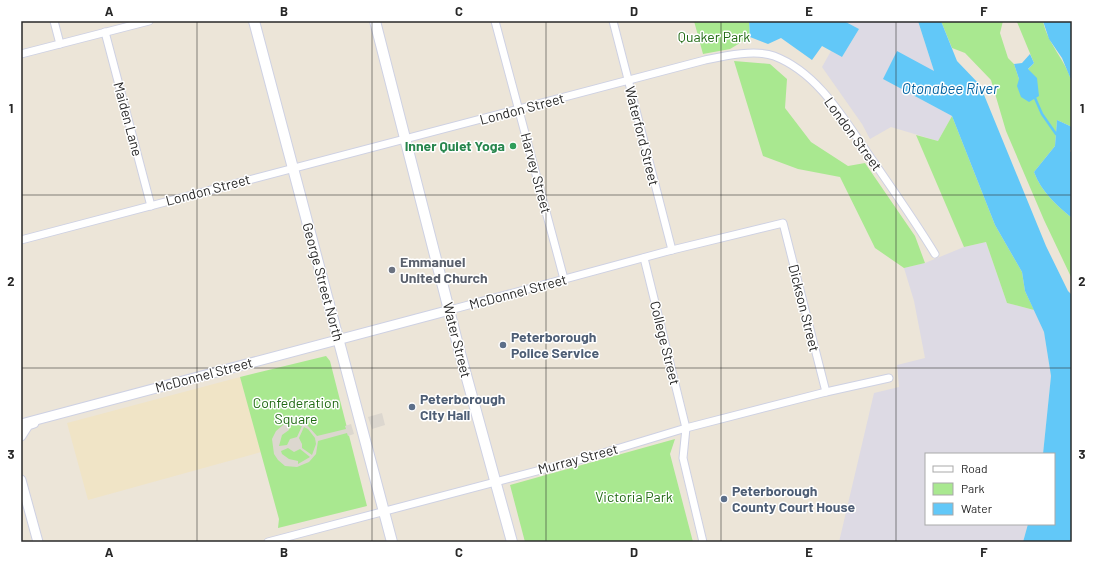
<svg xmlns="http://www.w3.org/2000/svg" width="1093" height="563" font-family="Barlow,sans-serif">
<rect width="100%" height="100%" fill="#ece5d8"/>
<!-- industrial -->
<g fill="#dddae4">
<polygon points="844,21 918,21 934,71 883,79 952,116 938,141 891,127 870,139 862,124 822,67 831,51 842,57 859,29"/>
<polygon points="986,242 1007,303 1034,310 1044,332 1051,376 1043,454 926,454 926,524 1028,524 1023,542 839,542 874,393 899,387 897,365 925,358 914,301 904,268 925,263 964,247"/>
</g>
<!-- education -->
<polygon fill="#f0e4c6" points="240,377 261,452 88,500 67,423"/>
<!-- green -->
<g fill="#a9e890">
<polygon points="694,21 749,21 750,37 730,49 703,54"/>
<path d="M941 21H1003L1000 33 1008 58 1014 64 1019 79 1034 63 1017 22 1019 21H1043C1047 43 1065 59 1071 80 1075 92 1072 114 1072 127L1057 120 1055 146 1034 172C1041 191 1056 205 1072 218V279L1044 220 1006 131 991 80 965 53 952 48Z"/>
<polygon points="734,61 770,64 787,79 785,108 811,142 848,166 865,163 915,236 925,263 904,268 875,248 840,177 798,169 763,156"/>
<polygon points="952,116 995,225 1022,272 1025,291 1034,310 1007,303 986,242 964,247 916,135 938,141"/>
<polygon points="326,356 330,361 367,506 278,528 279,519 240,377"/>
<polygon points="675,439 670,454 693,542 525,542 510,485"/>
</g>
<!-- plaza -->
<g fill="#dcd7cf" fill-rule="evenodd">
<polygon points="382,413 385,425 372,429 368,417"/>
<path d="M299 422 308 426 317 436 346 429 345 426 351 424 354 434 348 436 347 433 318 441 316 454 309 462 297 467 285 466 278 460 274 454 272 439 276 431 283 425 290 423ZM296 424 302 426 297 437 290 439 287 445 279 446 282 435 289 430 288 426ZM304 427 308 429 315 438 316 444 312 455 302 448V444L299 438ZM288 448 294 452 300 449 310 457 298 464V461L289 459 282 454 281 451Z"/>
</g>
<!-- water -->
<g fill="#62c8f8">
<polygon points="749,21 844,21 859,29 842,57 822,46 812,60 781,38 768,44 750,37"/>
<polygon points="918,21 941,21 957,61 980,85 1046,246 1068,291 1072,295 1072,542 1023,542 1028,524 1054,524 1054,454 1043,454 1051,376 1044,332 1025,291 1022,272 995,225 952,116 883,79 897,51 934,71"/>
<polygon points="1043,21 1072,21 1072,82 1062,58 1049,39"/>
<polygon points="1030,54 1034,63 1028,69 1037,78 1039,96 1029,102 1021,97 1017,86 1019,79 1014,64 1022,63"/>
<path d="M1057 120 1072 127V148L1070 151 1072 153V218C1056 205 1041 191 1034 172L1055 146Z"/>
</g>
<g fill="none" stroke-linecap="round" stroke-linejoin="round">
<!-- stream -->
<polyline stroke="#62c8f8" stroke-width="2.5" points="1035,98 1042,114 1056,134"/>
<!-- minor casing -->
<g stroke="#ced1e3" stroke-width="9">
<g id="minor">
<polyline points="54,21 60,44"/>
<polyline points="495,21 564,279"/>
<polyline points="613,21 672,250"/>
<polyline points="105,32 151,206"/>
<polyline points="21,54 149,21"/>
<path d="M21 240 705 60C724 56 755 49 774 56 819 73 845 121 871 158 893 190 915 221 935 254"/>
<polyline points="644,258 686,428 683,458 703,542"/>
<polyline points="450,310 672,250 783,223 826,392"/>
<polyline points="268,542 590,457 686,428 826,392 889,378"/>
</g>
</g>
<!-- tertiary casing -->
<g stroke="#ced1e3" stroke-width="11">
<g id="tertiary">
<polyline points="21,424 450,310"/>
<polyline points="21,436 28,425 34,423"/>
<polyline points="21,480 38,542"/>
</g>
</g>
<!-- secondary casing -->
<g stroke="#ced1e3" stroke-width="12">
<g id="secondary">
<polyline points="254,21 392,542"/>
<polyline points="375,21 460,353 512,542"/>
</g>
</g>
<!-- minor -->
<use href="#minor" stroke="#fff" stroke-width="7"/>
<!-- tertiary -->
<use href="#tertiary" stroke="#fff" stroke-width="9"/>
<!-- secondary -->
<use href="#secondary" stroke="#fff" stroke-width="10"/>
</g>
<!-- grid -->
<path fill="none" stroke="#282828" stroke-width="1" stroke-opacity="0.55" d="M197 21V542M372 21V542M546 21V542M721 21V542M896 21V542M21 195H1072M21 368H1072"/>
<!-- markers -->
<circle fill="#2e9e5b" stroke="#fff" stroke-width="1.5" cx="513" cy="146" r="4"/>
<circle fill="#6b7280" stroke="#fff" stroke-width="1.5" cx="392" cy="270" r="4"/>
<g fill="#5c6f8a" stroke="#fff" stroke-width="1.5">
<circle cx="503" cy="345" r="4"/>
<circle cx="412" cy="407" r="4"/>
<circle cx="724" cy="499" r="4"/>
</g>
<g text-anchor="middle" stroke-width="3" stroke-linejoin="round" paint-order="stroke">
<!-- park labels -->
<g font-size="14" fill="#216a14" stroke="#fff">
<text x="714" y="42">Quaker Park</text>
<text x="296" y="408">Confederation<tspan x="296" dy="16">Square</tspan></text>
<text x="634" y="502">Victoria Park</text>
</g>
<!-- street labels -->
<g font-size="14" fill="#282828" stroke="#fff">
<text transform="translate(522 109) rotate(-15)" y="5">London Street</text>
<text transform="translate(128 119) rotate(75)" y="5">Maiden Lane</text>
<text transform="translate(853 134) rotate(54)" y="5">London Street</text>
<text transform="translate(642 136) rotate(76)" y="5">Waterford Street</text>
<text transform="translate(536 173) rotate(75)" y="5">Harvey Street</text>
<text transform="translate(208 190) rotate(-15)" y="5">London Street</text>
<text transform="translate(323 282) rotate(75)" y="5">George Street North</text>
<text transform="translate(518 292) rotate(-15)" y="5">McDonnel Street</text>
<text transform="translate(804 308) rotate(76)" y="5">Dickson Street</text>
<text transform="translate(457 340) rotate(76)" y="5">Water Street</text>
<text transform="translate(665 343) rotate(76)" y="5">College Street</text>
<text transform="translate(204 375) rotate(-15)" y="5">McDonnel Street</text>
<text transform="translate(578 459) rotate(-15)" y="5">Murray Street</text>
</g>
<!-- leisure labels -->
<g font-size="14" font-weight="bold" fill="#27864d" stroke="#fff" text-anchor="end">
<text x="505" y="151">Inner Quiet Yoga</text>
</g>
<!-- worship labels -->
<g font-size="14" font-weight="bold" fill="#5b616d" stroke="#fff" text-anchor="start">
<text x="400" y="267">Emmanuel<tspan x="400" dy="16">United Church</tspan></text>
</g>
<!-- service labels -->
<g font-size="14" font-weight="bold" fill="#4e5e75" stroke="#fff" text-anchor="start">
<text x="511" y="342">Peterborough<tspan x="511" dy="16">Police Service</tspan></text>
<text x="420" y="404">Peterborough<tspan x="420" dy="16">City Hall</tspan></text>
<text x="732" y="496">Peterborough<tspan x="732" dy="16">County Court House</tspan></text>
</g>
<!-- water labels -->
<g font-size="15" font-style="italic" fill="#0363a1" stroke="#fff">
<text x="950" y="94">Otonabee River</text>
</g>
</g>
<!-- border -->
<rect width="1093" height="563" fill="none" stroke="#ffffff" stroke-width="44"/>
<!-- legend -->
<rect x="925" y="453" width="130" height="72" fill="#ffffff" stroke="#a9a9a9"/>
<rect x="933" y="466" width="20" height="6" fill="#ffffff" stroke="#a9a9a9"/>
<text x="961" y="473" font-size="12" fill="#282828">Road</text>
<rect x="933" y="483" width="20" height="12" fill="#a9e890" stroke="#a9a9a9"/>
<text x="961" y="493" font-size="12" fill="#282828">Park</text>
<rect x="933" y="503" width="20" height="12" fill="#62c8f8" stroke="#a9a9a9"/>
<text x="961" y="513" font-size="12" fill="#282828">Water</text>
<rect x="22" y="22" width="1049" height="519" fill="none" stroke="#282828" stroke-width="1.5"/>
<g font-size="13" text-anchor="middle" font-weight="bold" fill="#282828">
<text x="109" y="16">A</text>
<text x="284" y="16">B</text>
<text x="459" y="16">C</text>
<text x="634" y="16">D</text>
<text x="809" y="16">E</text>
<text x="984" y="16">F</text>
<text x="11" y="113">1</text>
<text x="1082" y="113">1</text>
<text x="11" y="286">2</text>
<text x="1082" y="286">2</text>
<text x="11" y="459">3</text>
<text x="1082" y="459">3</text>
<text x="109" y="557">A</text>
<text x="284" y="557">B</text>
<text x="459" y="557">C</text>
<text x="634" y="557">D</text>
<text x="809" y="557">E</text>
<text x="984" y="557">F</text>
</g>
</svg>
